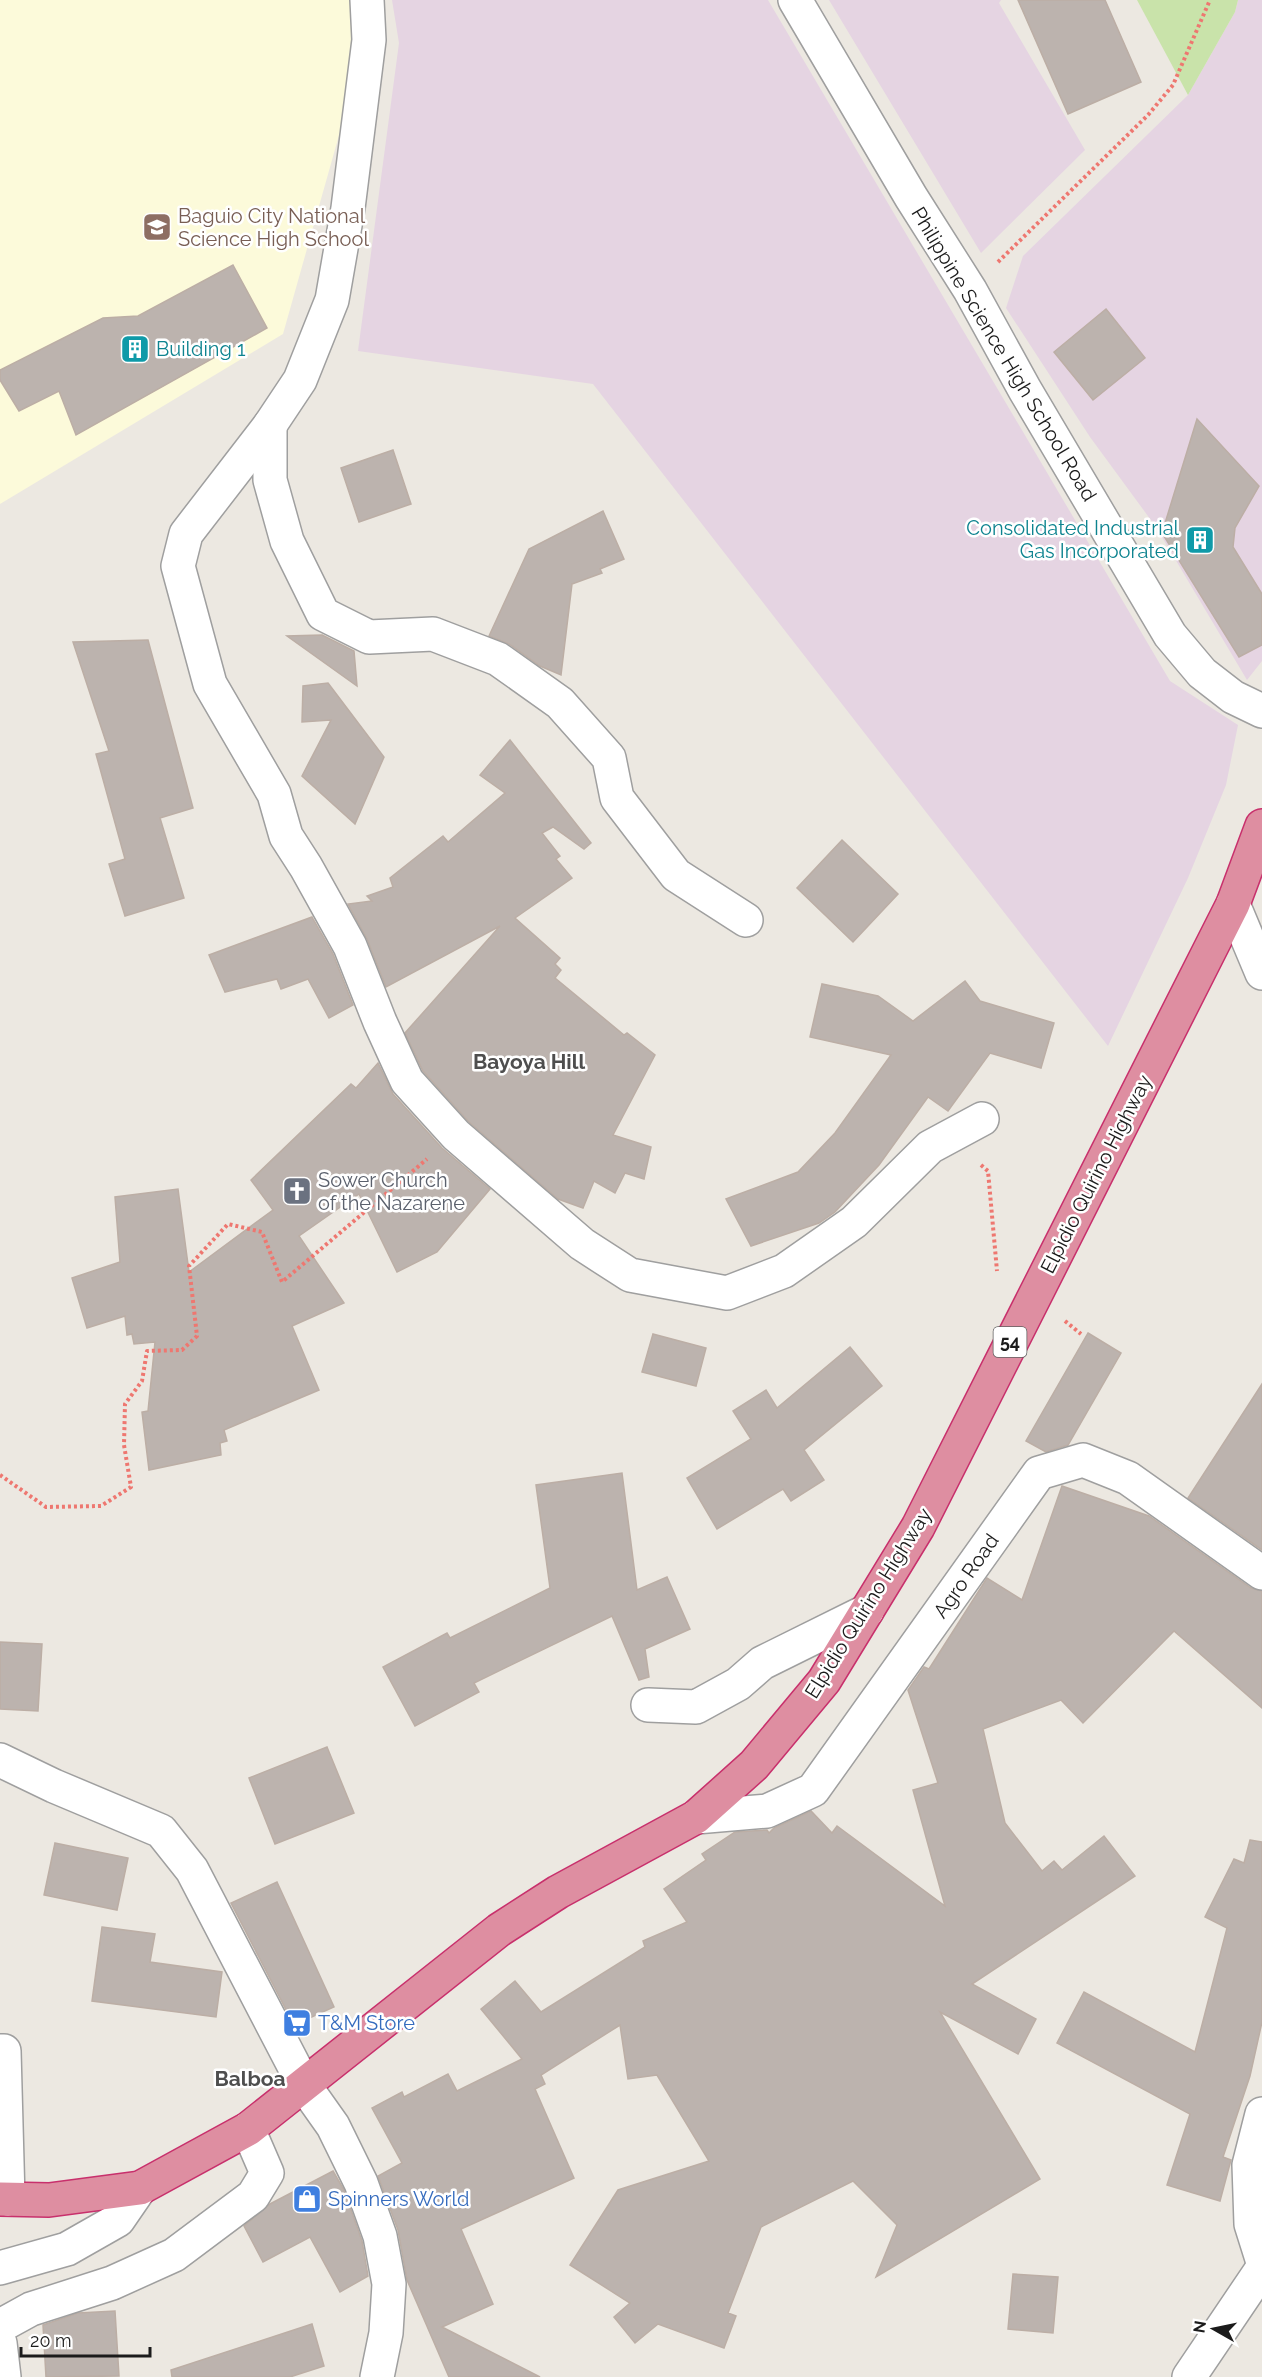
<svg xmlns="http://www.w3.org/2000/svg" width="1262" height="2377" font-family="Raleway,sans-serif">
<rect width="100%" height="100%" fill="#ece8e1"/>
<!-- industrial -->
<g fill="#e5d4e2">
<polygon points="392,0 768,0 1170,681 1238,725 1226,785 1188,878 1108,1046 593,384 358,351 399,43"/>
<polygon points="829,0 1001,0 999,3 1085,150 981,253"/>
<polygon points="1238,0 1262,0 1262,661 1247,680 1156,527 1090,437 1006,308 1023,256 1188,95 1235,12"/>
</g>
<!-- education -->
<polygon fill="#fcfada" points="0,0 355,0 343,121 283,334 0,504"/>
<!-- grass -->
<polygon fill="#c9e3aa" points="1137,0 1238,0 1235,12 1188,95"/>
<!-- building -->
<g fill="#bcb3ae" stroke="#bcaea5" stroke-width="1.5">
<polygon points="1018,0 1105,0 1141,82 1068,114"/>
<polygon points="233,265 267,328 76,435 59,391 19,411 0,380 0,370 103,318 138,316"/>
<polygon points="1106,309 1145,358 1093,400 1054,352"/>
<polygon points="1197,419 1259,486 1235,528 1233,547 1262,594 1262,645 1239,657 1162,533"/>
<polygon points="393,450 411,504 359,522 341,468"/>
<polygon points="603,511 624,559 600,569 602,573 572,584 561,675 540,666 509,644 489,636 529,549"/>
<polygon points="322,635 354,651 357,686 287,636"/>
<polygon points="148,640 193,808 160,818 184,898 125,916 109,864 125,859 96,754 109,751 73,642"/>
<polygon points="328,683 384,757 355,824 302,776 331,720 302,722 303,686"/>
<polygon points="510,740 591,843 584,849 553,827 542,833 560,856 556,859 572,878 515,918 560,958 555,964 561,970 555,978 624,1035 627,1033 655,1055 613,1135 651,1147 644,1179 625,1173 615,1193 594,1181 583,1208 558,1199 469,1122 423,1071 405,1033 500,926 386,987 367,939 348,904 372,901 367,896 393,887 390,878 443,836 448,842 505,793 480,775"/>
<polygon points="842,840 898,894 853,942 797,888"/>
<polygon points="312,917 333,954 353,1005 329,1018 308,979 281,989 277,979 225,992 209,955"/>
<polygon points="965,981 980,1001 1054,1023 1041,1068 990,1053 948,1111 928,1097 879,1165 835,1212 819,1223 751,1246 726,1199 798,1172 835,1133 891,1055 810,1037 822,984 878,996 913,1021"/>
<polygon points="378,1063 393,1094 442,1148 490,1189 437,1252 397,1272 359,1194 299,1236 344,1303 292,1326 319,1390 224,1430 227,1441 220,1443 221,1455 149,1470 142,1412 148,1411 155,1342 134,1344 132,1334 127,1335 125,1316 87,1328 72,1278 120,1262 115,1197 178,1189 189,1272 273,1210 251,1180 351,1084 356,1088"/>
<polygon points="1088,1333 1121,1353 1068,1445 1046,1452 1026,1441"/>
<polygon points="653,1334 706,1348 696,1386 642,1372"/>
<polygon points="850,1347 882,1386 804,1450 824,1480 791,1501 783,1489 717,1529 687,1478 751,1439 733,1411 766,1390 777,1408"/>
<polygon points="1262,1384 1262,1550 1188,1498"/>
<polygon points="622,1473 637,1590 667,1577 690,1629 645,1649 649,1677 639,1680 612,1616 474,1683 479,1692 415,1726 383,1667 447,1633 450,1638 550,1588 536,1485"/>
<polygon points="1062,1486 1149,1516 1251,1588 1262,1591 1262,1708 1174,1631 1083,1723 1061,1700 983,1729 1005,1823 1042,1871 1054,1861 1062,1870 1104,1836 1135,1876 972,1984 1036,2019 1018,2054 940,2012 1040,2179 876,2277 897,2225 853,2181 761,2227 728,2313 736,2316 724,2348 658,2324 635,2343 614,2317 630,2303 570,2265 618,2190 709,2161 657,2075 628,2079 620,2025 541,2075 545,2084 535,2089 574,2178 461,2229 493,2304 442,2327 540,2377 449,2377 407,2280 398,2230 378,2176 402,2163 372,2108 402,2092 404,2097 448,2074 457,2091 522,2059 481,2009 515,1981 541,2012 645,1947 643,1941 687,1922 664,1889 706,1860 702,1854 735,1832 767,1830 769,1833 774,1828 811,1811 832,1833 837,1826 945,1906 913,1790 938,1783 908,1690 924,1667 929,1669 987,1578 1022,1600"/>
<polygon points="0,1642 42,1644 38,1711 0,1709"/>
<polygon points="327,1747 354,1813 275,1844 249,1778"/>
<polygon points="1250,1840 1262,1842 1262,2022 1250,2076 1223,2157 1231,2160 1220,2201 1167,2185 1190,2114 1057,2043 1084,1992 1195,2052 1227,1928 1205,1917 1234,1859 1244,1863"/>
<polygon points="55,1843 128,1858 117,1910 44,1895"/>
<polygon points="277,1882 334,2007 294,2025 231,1903"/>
<polygon points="102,1927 155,1934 150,1962 222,1972 216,2017 92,2001"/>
<polygon points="333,2171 344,2190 362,2241 368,2276 340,2292 310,2237 263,2262 244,2226 270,2204"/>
<polygon points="1013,2274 1058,2277 1053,2333 1008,2329"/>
<polygon points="115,2311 119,2376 46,2377 43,2325 78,2313"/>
<polygon points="312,2324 324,2366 290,2377 172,2377 171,2370"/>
</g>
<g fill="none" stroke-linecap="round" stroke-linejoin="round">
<!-- minor casing -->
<g stroke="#9f9f9f" stroke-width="36">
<g id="minor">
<polyline points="367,0 369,40 348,208 332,300 300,380 270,425 186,534 178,566 210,684 274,794 286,836 306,867 350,946 380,1022 407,1081 456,1135 582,1244 630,1275 727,1293 784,1271 854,1222 930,1147 982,1119"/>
<polyline points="795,0 911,197 970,290 1025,390 1170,635 1202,673 1233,697 1262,711"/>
<polyline points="270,425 270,480 287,541 323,614 369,637 433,634 498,659 560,703 609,758 617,798 676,875 746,920"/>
<polyline points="1233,904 1262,973"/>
<polyline points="648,1705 696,1707 738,1684 762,1663 867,1611"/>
<polyline points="0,1760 54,1786 161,1831 192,1870 304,2085 333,2126 361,2183 380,2236 389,2284 386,2333 377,2377"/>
<polyline points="696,1817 767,1811 813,1790 1039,1473 1083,1460 1128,1478 1262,1573"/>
<polyline points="0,2051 4,2051 8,2199"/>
<polyline points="1262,2114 1249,2165 1251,2224 1262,2259"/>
<polyline points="0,2268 67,2249 118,2220 140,2188"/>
<polyline points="0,2326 31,2309 112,2283 174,2255 253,2196 267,2173 248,2129"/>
<polyline points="0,2343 4,2377"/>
<polyline points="1189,2377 1262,2269"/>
</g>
</g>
<!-- highway casing -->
<g stroke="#c8306c" stroke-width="36">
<polyline id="highway" points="0,2199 49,2200 140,2188 248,2129 499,1930 558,1892 696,1817 754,1765 824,1681 918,1527 1233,904 1262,826"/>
</g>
<!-- path -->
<g stroke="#ee7770" stroke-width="4" stroke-dasharray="3 3" stroke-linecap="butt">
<polyline points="998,262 1148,115 1173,85 1210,0"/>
<polyline points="981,1165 988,1171 997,1271"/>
<polyline points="1065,1321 1081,1334"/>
<polyline points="0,1475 46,1507 101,1506 131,1487 124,1445 125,1404 142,1381 147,1351 182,1350 197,1336 189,1266 228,1224 262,1232 282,1282 427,1159"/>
</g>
<!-- minor -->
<use href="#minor" stroke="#fff" stroke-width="33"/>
<!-- highway -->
<use href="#highway" stroke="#de8ea1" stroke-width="33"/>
</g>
<!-- icons -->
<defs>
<g id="school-square" transform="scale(1.5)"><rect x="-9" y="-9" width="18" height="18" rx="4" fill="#8d6e63" stroke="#fff"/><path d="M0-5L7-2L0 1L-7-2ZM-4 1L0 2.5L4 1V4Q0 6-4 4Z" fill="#fff"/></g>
<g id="building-square" transform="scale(1.5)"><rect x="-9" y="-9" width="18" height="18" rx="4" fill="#0f9aa8" stroke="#fff"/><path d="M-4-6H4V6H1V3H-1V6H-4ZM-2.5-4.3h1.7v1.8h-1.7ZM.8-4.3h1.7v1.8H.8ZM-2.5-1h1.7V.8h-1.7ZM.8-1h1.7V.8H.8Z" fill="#fff"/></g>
<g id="church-square" transform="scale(1.5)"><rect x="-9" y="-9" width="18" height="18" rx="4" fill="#6b7280" stroke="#fff"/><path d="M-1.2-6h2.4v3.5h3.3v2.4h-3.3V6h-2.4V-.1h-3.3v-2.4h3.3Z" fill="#fff"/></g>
<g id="supermarket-square" transform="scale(1.5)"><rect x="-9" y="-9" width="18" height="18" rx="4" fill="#3f7fe0" stroke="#fff"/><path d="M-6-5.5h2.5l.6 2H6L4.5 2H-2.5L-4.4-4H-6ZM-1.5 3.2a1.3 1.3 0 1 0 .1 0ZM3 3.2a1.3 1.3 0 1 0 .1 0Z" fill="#fff"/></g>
<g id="shop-square" transform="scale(1.5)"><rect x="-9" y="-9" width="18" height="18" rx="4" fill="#3f7fe0" stroke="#fff"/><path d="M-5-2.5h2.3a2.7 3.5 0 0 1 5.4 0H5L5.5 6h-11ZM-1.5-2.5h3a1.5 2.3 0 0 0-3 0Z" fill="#fff"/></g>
</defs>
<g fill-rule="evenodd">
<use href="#school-square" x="157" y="227"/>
<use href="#building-square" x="135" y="349"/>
<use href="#building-square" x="1200" y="540"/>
<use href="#church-square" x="297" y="1191"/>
<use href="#supermarket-square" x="297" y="2023"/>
<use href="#shop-square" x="307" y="2199"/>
</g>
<g text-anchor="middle" stroke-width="5" stroke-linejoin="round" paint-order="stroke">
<!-- shield labels -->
<rect fill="#fff" stroke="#5f5f5f" stroke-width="1.5" x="993.5" y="1327" width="33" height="30" rx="4.5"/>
<g font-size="18" font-weight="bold" fill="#1b1b1b">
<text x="1010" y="1348">54</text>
</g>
<!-- education labels -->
<g font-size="20" fill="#785e54" stroke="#fff" text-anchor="start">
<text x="178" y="223">Baguio City National<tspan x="178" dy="23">Science High School</tspan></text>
</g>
<!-- culture labels -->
<g font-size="20" fill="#0d838f" stroke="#fff" text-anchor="start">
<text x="156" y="356">Building 1</text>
<text x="1179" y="535" text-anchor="end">Consolidated Industrial<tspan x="1179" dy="23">Gas Incorporated</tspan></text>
</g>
<!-- street labels -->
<g font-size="20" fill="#1b1b1b" stroke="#fff">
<text transform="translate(1004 354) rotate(59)" y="7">Philippine Science High School Road</text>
<text transform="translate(1096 1174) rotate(-63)" y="7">Elpidio Quirino Highway</text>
<text transform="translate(966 1576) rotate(-55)" y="7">Agro Road</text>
<text transform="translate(868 1603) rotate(-58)" y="7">Elpidio Quirino Highway</text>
</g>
<!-- worship labels -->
<g font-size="20" fill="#5b616d" stroke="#fff" text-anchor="start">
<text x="318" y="1187">Sower Church<tspan x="318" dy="23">of the Nazarene</tspan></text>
</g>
<!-- shop labels -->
<g font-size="20" fill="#366cbe" stroke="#fff" text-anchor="start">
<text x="318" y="2030">T&amp;M Store</text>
<text x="328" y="2206">Spinners World</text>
</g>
<!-- neighbourhood labels -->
<g font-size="21" font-weight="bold" fill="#4e4e4e" stroke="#fff">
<text x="529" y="1069">Bayoya Hill</text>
<text x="250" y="2086">Balboa</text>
</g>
</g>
<!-- north arrow -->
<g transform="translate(1214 2329) rotate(279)" stroke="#ffffff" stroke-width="4.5" paint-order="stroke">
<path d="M0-4.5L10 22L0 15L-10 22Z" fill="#1b1b1b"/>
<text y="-9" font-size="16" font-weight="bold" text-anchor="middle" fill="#1b1b1b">N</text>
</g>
<!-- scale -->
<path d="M21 2347v9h129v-9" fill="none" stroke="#1b1b1b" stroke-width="3"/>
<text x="30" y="2347" font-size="18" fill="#1b1b1b" stroke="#ffffff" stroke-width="4.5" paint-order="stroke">20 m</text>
</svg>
